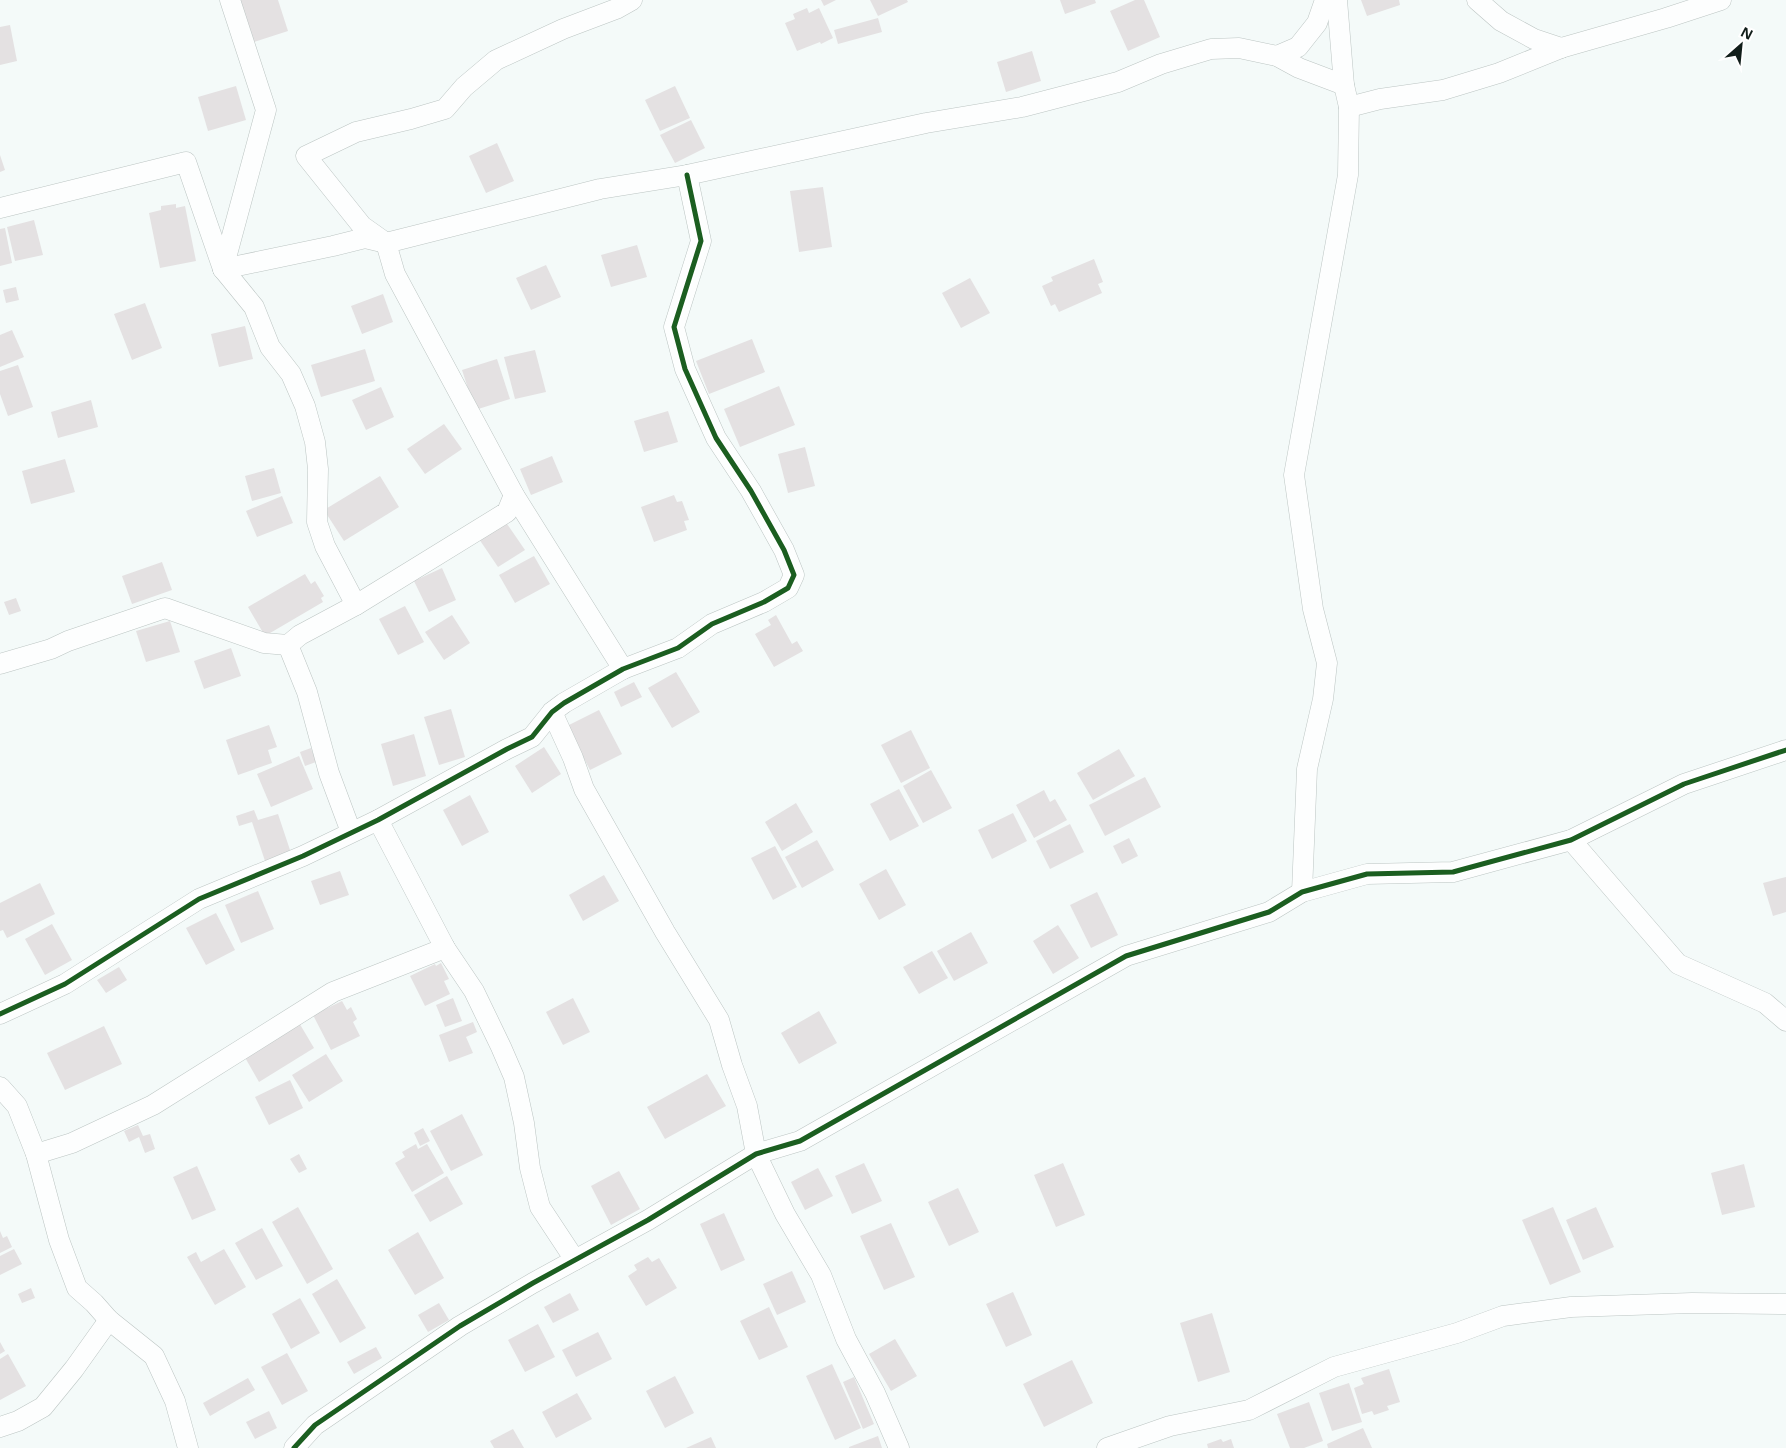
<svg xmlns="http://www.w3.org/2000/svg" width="1786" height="1448" font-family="'Open Sans',sans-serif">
<rect width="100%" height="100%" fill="#f4faf9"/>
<!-- building -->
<g fill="#e4e1e2">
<polygon points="240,0 278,0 288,31 254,42"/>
<polygon points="821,0 836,0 824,6"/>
<polygon points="870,0 907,0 908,2 878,16"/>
<polygon points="1060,0 1095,0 1096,3 1065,14"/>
<polygon points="1135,0 1144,0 1160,37 1128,51 1110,11"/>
<polygon points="1361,0 1399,0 1400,5 1367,16"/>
<polygon points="807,8 809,13 819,8 833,38 821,44 820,42 797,51 785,23 795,19 793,14"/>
<polygon points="878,18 882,32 838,44 834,30"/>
<polygon points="10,25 17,61 0,65 0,27"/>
<polygon points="1032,51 1041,81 1006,92 997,62"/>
<polygon points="236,86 246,120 208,131 198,97"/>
<polygon points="675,86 690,118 660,131 645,100"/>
<polygon points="691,120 705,148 675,163 660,135"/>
<polygon points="497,143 514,181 486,193 469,156"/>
<polygon points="0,155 5,170 0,172"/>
<polygon points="823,187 832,247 799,252 790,191"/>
<polygon points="176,204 176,208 185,206 196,261 160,268 149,213 161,210 161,206"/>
<polygon points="34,220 43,255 15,261 7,227"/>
<polygon points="5,228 12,263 0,266 0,229"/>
<polygon points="637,245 647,277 611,287 601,255"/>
<polygon points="1094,259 1103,282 1098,284 1102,293 1059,312 1055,304 1051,306 1042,286 1053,281 1051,277"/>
<polygon points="546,265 561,297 531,310 516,278"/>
<polygon points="970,278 990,313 961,328 942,293"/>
<polygon points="16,287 19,300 6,303 3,290"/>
<polygon points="383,294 393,322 362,334 351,306"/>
<polygon points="145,303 162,348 132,360 114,314"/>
<polygon points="245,326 253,359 219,367 211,334"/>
<polygon points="12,330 24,357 0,367 0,335"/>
<polygon points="752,339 765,372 709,394 696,361"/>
<polygon points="365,349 375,381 321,397 311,365"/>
<polygon points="535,350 546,392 515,399 504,357"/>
<polygon points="497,359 510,399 475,410 462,370"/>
<polygon points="18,365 33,407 8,416 0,394 0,371"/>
<polygon points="779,386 795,425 740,447 724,409"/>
<polygon points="381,387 394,417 366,430 352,400"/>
<polygon points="91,400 98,427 58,438 51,412"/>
<polygon points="668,411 678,442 644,452 634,421"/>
<polygon points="444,424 462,449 425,474 407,449"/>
<polygon points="805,447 815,486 788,493 778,454"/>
<polygon points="552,456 563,482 531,495 520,469"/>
<polygon points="65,459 75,492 31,504 22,471"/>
<polygon points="274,468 281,493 252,501 245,476"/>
<polygon points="380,476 399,507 344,541 324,510"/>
<polygon points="674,495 677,502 682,501 689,520 684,521 687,530 654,542 641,507"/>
<polygon points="282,496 293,523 257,537 246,511"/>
<polygon points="505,521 525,550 498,567 479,539"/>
<polygon points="534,556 550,584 515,603 499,575"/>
<polygon points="162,562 172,590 132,604 122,576"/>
<polygon points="442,568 456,600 429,612 414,581"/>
<polygon points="305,574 311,584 315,581 324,596 321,598 323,602 265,636 248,607"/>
<polygon points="16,598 21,611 9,615 4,602"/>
<polygon points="405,606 424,642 398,655 379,619"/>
<polygon points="452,615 470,643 444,660 425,632"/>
<polygon points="776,615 792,644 797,641 803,651 774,667 755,634 771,625 768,620"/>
<polygon points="170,621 180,652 146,662 136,631"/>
<polygon points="231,648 241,676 204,689 194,661"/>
<polygon points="676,672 700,712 672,728 648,688"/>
<polygon points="634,682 642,697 621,707 614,692"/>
<polygon points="451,709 465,757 439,765 424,717"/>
<polygon points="599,710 622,754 590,770 567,726"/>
<polygon points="269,725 277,747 268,750 272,763 238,775 226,740"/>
<polygon points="911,730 930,768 901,783 881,745"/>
<polygon points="414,734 426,776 393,786 381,744"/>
<polygon points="544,747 561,774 532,793 515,766"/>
<polygon points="311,748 316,762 305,766 300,752"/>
<polygon points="1119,749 1135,776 1093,800 1077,773"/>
<polygon points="299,756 313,789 271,807 257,774"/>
<polygon points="931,770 952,808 923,823 903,786"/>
<polygon points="1145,777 1161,807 1105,836 1089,805"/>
<polygon points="899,789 919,826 890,841 870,804"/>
<polygon points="1044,790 1050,802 1055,799 1067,820 1034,838 1016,805"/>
<polygon points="470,795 489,832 462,846 443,810"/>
<polygon points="796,803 813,832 782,851 765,822"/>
<polygon points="254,810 258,820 278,814 291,853 265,861 252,822 239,826 236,816"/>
<polygon points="1013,813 1027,841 992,859 978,830"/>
<polygon points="1070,824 1084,852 1050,869 1036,841"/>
<polygon points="1129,838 1138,856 1122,864 1113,846"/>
<polygon points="817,840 834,870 802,888 785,857"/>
<polygon points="775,846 797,887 773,900 751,858"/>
<polygon points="886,869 906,905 879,920 859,884"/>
<polygon points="340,871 349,895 320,905 311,881"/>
<polygon points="604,875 619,901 583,921 569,895"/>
<polygon points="1786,877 1786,912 1773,916 1763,883"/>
<polygon points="40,883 55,914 7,938 3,930 0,931 0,903"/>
<polygon points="258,891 274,929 241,943 225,905"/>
<polygon points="1097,892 1118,935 1091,948 1070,905"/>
<polygon points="216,913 235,950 206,965 186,928"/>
<polygon points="52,924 72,960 45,975 25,939"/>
<polygon points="1058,925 1079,958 1053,974 1033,941"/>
<polygon points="971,932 988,963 954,981 937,951"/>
<polygon points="932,951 948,978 919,994 903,967"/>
<polygon points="441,963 449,979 444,981 450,994 425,1006 410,976 435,964 436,966"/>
<polygon points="119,967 127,980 106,993 97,980"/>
<polygon points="453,998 462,1021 445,1027 436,1005"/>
<polygon points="573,998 590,1032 563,1045 546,1012"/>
<polygon points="342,1001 347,1010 351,1007 357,1019 353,1022 360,1036 331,1050 313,1015"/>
<polygon points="819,1011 837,1043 799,1064 781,1033"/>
<polygon points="298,1021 314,1048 259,1082 243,1054"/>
<polygon points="473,1022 477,1032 466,1037 473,1053 449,1062 439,1035"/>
<polygon points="104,1026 122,1064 65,1090 47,1053"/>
<polygon points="326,1054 343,1081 309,1102 292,1075"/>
<polygon points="707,1074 726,1106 665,1139 647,1107"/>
<polygon points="290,1080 303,1108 269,1125 255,1097"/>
<polygon points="462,1114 483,1155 451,1171 430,1131"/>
<polygon points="138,1125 143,1136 150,1134 155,1149 145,1153 139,1137 129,1142 124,1131"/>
<polygon points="423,1128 430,1141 420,1146 414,1133"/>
<polygon points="416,1144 418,1149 427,1144 444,1173 412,1192 395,1163 405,1157 402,1152"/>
<polygon points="299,1154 307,1169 299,1173 290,1159"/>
<polygon points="864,1163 882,1201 852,1214 835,1176"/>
<polygon points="1063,1163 1085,1215 1056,1227 1034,1175"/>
<polygon points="1744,1164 1755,1207 1722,1215 1711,1173"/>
<polygon points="197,1166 216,1210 192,1220 173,1177"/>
<polygon points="818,1168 833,1196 805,1210 791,1182"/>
<polygon points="619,1171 640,1209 611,1225 591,1186"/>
<polygon points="447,1176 463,1204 430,1222 414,1195"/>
<polygon points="958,1188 979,1232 949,1246 928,1202"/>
<polygon points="298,1207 333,1269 307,1284 272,1222"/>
<polygon points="1553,1207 1581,1272 1550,1285 1522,1220"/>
<polygon points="1596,1207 1614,1247 1583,1260 1566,1220"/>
<polygon points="724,1213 745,1260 721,1271 700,1224"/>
<polygon points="891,1223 915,1277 884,1290 860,1236"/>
<polygon points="262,1228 283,1266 256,1280 235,1243"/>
<polygon points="0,1231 3,1238 7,1236 12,1247 0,1253"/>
<polygon points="418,1232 444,1278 415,1295 388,1250"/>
<polygon points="14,1249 22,1264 0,1275 0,1256"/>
<polygon points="224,1249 246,1287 215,1305 187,1257 196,1252 201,1262"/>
<polygon points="648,1257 652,1262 659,1258 677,1288 646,1306 628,1276 637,1270 634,1265"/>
<polygon points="792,1271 806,1302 777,1315 763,1284"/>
<polygon points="337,1279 366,1328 340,1343 312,1294"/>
<polygon points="31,1288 35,1298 22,1303 18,1294"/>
<polygon points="1013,1292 1032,1335 1006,1347 986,1304"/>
<polygon points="570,1293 579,1310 553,1323 544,1307"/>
<polygon points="300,1298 320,1333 291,1349 272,1314"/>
<polygon points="439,1303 449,1320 428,1332 418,1315"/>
<polygon points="769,1307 788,1347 759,1360 740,1321"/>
<polygon points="1212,1313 1230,1372 1198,1382 1180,1323"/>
<polygon points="538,1324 555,1357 525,1372 508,1340"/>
<polygon points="598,1332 612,1359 576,1377 562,1350"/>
<polygon points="895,1339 917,1376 891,1391 869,1354"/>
<polygon points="0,1342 5,1351 0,1354"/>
<polygon points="376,1347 382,1358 354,1374 347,1362"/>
<polygon points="287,1353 308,1391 282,1405 261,1367"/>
<polygon points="8,1354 26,1386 0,1400 0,1359"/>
<polygon points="1072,1360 1093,1403 1044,1427 1023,1384"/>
<polygon points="832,1364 861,1428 835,1440 806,1376"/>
<polygon points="1389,1369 1400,1402 1387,1406 1389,1410 1374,1415 1372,1411 1362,1414 1354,1388 1364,1384 1361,1378"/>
<polygon points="675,1376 694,1413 665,1428 646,1391"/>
<polygon points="854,1377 874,1424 863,1429 843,1382"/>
<polygon points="248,1378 255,1390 210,1416 203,1403"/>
<polygon points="1349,1383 1362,1422 1332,1431 1319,1393"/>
<polygon points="577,1393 592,1419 556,1438 542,1412"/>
<polygon points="1309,1402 1323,1441 1304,1448 1290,1448 1277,1414"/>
<polygon points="269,1411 277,1428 255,1439 246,1422"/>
<polygon points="1363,1428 1372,1448 1328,1448 1327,1444"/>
<polygon points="513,1429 524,1448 494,1448 490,1441"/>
<polygon points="878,1436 882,1448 849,1448 849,1447"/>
<polygon points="711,1437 716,1448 686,1448"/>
<polygon points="1221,1439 1223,1442 1231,1439 1234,1448 1208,1448 1207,1444"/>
</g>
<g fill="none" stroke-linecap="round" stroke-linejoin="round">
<!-- minor casing -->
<g stroke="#bcc5c3" stroke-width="21">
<g id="minor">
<polyline points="1477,0 1501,21 1534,39 1561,48"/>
<polyline points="1277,56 1298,47 1317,23 1325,0"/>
<polyline points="1349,107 1380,99 1443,90 1499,73 1561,48 1666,18 1721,0"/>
<polyline points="0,208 186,162 223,269 254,307 270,347 291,374 305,406 315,442 318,469 317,522 325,546 356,605"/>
<polyline points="223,269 333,246 365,238 386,243 600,189 687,175 926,123 1022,107 1118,82 1161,64 1211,49 1239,48 1277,56 1299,68 1344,85"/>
<polyline points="223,269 266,110 230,0"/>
<polyline points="288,645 307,692 329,773 351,832"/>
<polyline points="0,664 51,649 68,641 165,608 264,643 288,645 300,635 356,605 507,512 514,495"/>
<polyline points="623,669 514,495 395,274 386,243 362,226 306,156 356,132 411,119 445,109 464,87 496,60 563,29 616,9 632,0"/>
<polyline points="552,712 573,758 584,789 665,932 719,1020 732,1065 747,1106 756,1154 785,1214 821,1275 846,1339 875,1393 899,1448"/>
<polyline points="378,820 445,948 474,991 501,1047 514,1077 524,1123 530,1168 540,1207 575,1260"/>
<polyline points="1571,840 1678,964 1765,1003 1786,1021"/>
<polyline points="1302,892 1307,769 1323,699 1327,663 1313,609 1294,475 1348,175 1349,107 1344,85 1337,0"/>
<polyline points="0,1014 65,984 199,899 303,856 378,820 507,749 532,737 552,712 564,703 623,669 678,648 712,624 764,602 788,588 794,575 784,550 751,491 716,438 685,369 674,327 701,241 687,175"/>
<polyline points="0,1087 17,1106 36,1154 59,1240 77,1288 94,1303 109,1320 154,1356 175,1401 188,1448"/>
<polyline points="36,1154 72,1143 153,1105 333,992 445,948"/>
<polyline points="0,1427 18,1421 43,1407 74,1369 109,1320"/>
<polyline points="294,1448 315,1425 460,1326 533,1283 648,1220 756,1154 800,1141 1126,956 1269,912 1302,892 1367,874 1453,872 1571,840 1684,784 1786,750"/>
<polyline points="1107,1448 1170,1426 1249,1410 1334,1367 1457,1333 1503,1316 1571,1307 1692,1303 1786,1304"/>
</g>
</g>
<!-- minor -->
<use href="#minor" stroke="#fdfefe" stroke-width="20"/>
<!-- cycleway casing -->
<g stroke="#fff" stroke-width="8">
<g id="cycleway">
<polyline points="0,1014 65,984 199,899 303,856 378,820 507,749 532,737 552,712 564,703 623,669 678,648 712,624 764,602 788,588 794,575 784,550 751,491 716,438 685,369 674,327 701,241 687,175"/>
<polyline points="294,1448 315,1425 460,1326 533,1283 648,1220 756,1154 800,1141 1126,956 1269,912 1302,892 1367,874 1453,872 1571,840 1684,784 1786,750"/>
</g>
</g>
<!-- cycleway -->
<use href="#cycleway" stroke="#1b5e20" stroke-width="5"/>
</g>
<!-- north arrow -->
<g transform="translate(1741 45) rotate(27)" stroke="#ffffff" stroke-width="4" paint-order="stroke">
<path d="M0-4L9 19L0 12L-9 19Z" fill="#111e1a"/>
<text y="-8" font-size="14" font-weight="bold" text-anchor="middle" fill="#111e1a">N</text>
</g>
</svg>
